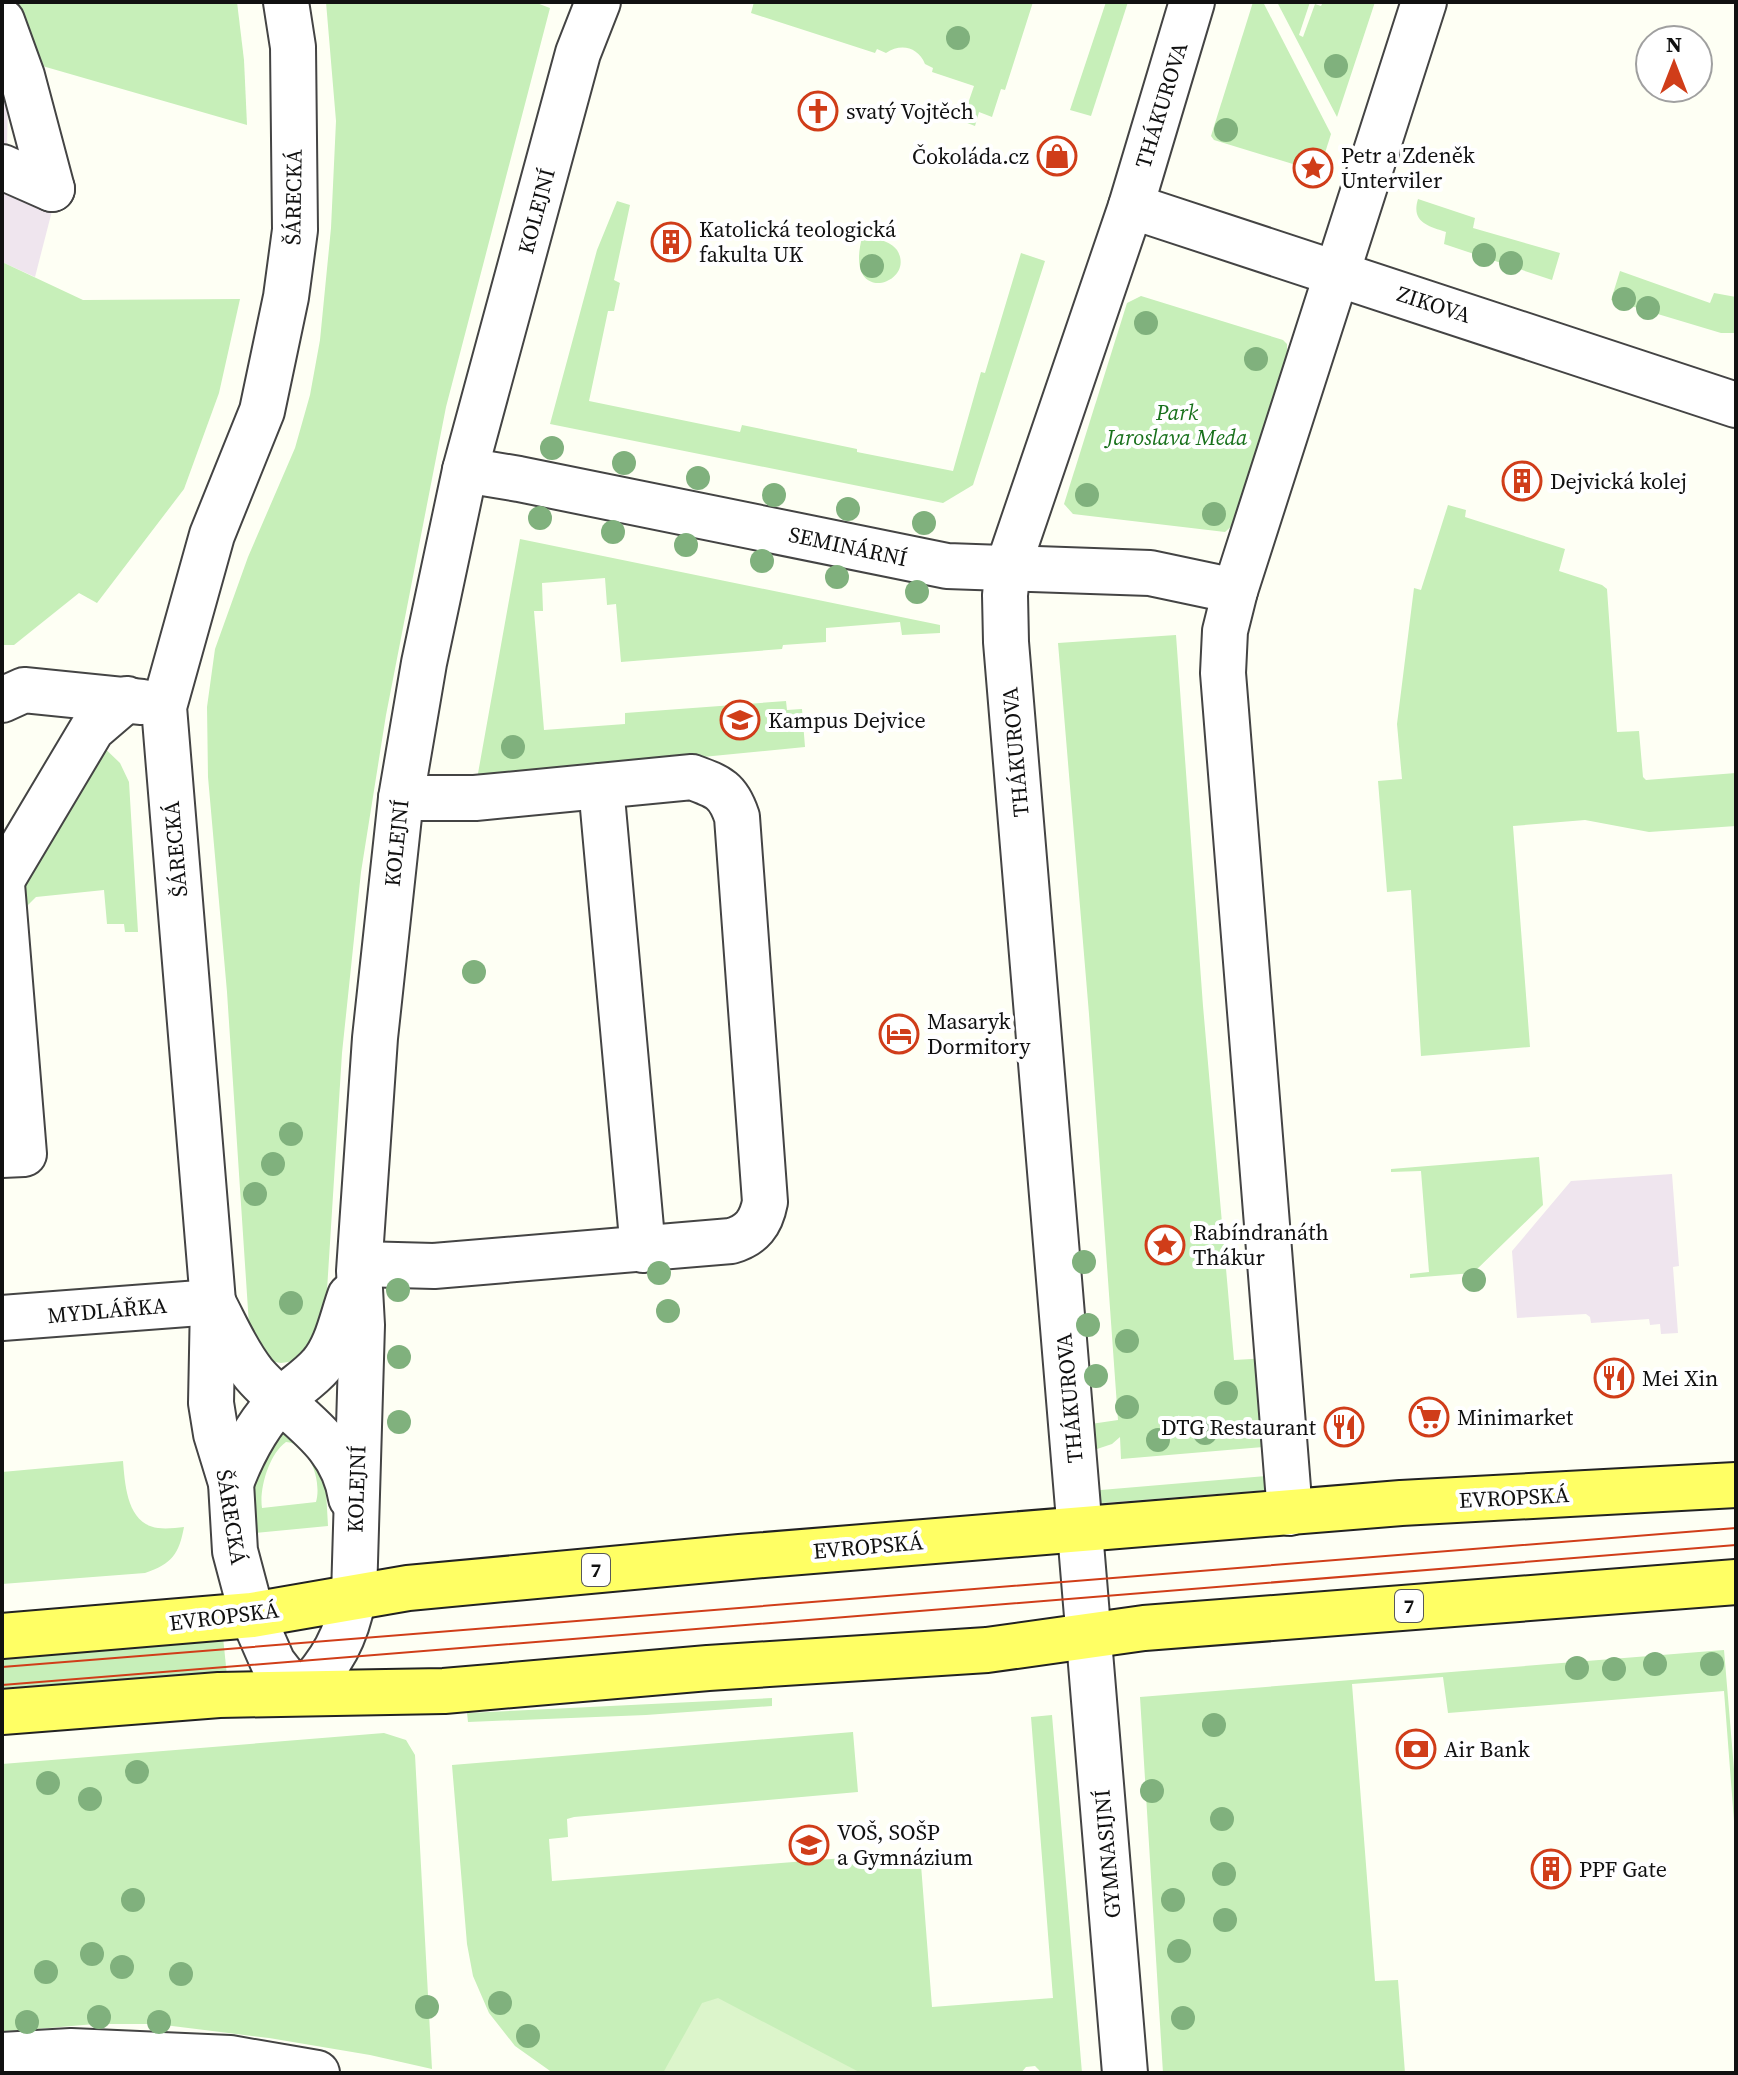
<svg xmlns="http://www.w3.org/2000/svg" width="1738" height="2075" font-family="'Source Serif 4',serif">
<rect width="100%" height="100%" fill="#fefff4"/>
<!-- industrial -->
<g fill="#efe5ee">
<polygon points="2,97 8,99 7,146 61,176 35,277 2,262"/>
<polygon points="1672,1174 1679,1266 1673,1267 1678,1333 1661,1334 1660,1324 1650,1325 1649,1319 1591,1323 1590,1317 1586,1314 1517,1318 1512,1251 1571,1181"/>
</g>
<!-- green -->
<g fill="#c7efb9" fill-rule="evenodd">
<polygon points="7,2 237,2 244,60 247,125 25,61"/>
<polygon points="326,2 534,2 550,8 446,407 386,715 361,872 342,1053 326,1306 321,1335 295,1361 281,1363 269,1361 250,1340 227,992 208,777 207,707 215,649 248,557 295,448 310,395 320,340 331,228 336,121"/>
<path d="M754 2H1033L1005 90 1001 89 992 117 979 112 975 126 962 121 974 86 932 72 933 68 925 64C918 47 901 43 886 53L877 49 875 53 751 13Z"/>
<polygon points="1106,2 1128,2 1091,116 1070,110"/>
<polygon points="1253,2 1263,2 1331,134 1319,172 1214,140 1211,136"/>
<polygon points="1277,2 1310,2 1299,35 1303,37 1315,4 1321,6 1323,2 1375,2 1337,117"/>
<path d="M1418 199 1475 218 1473 228 1560 253 1552 280 1444 244 1446 232C1427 226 1411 222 1418 199Z"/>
<polygon points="617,201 630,205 614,280 620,283 614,311 608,311 589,401 740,432 742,425 857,449 857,452 953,471 981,372 985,373 1021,253 1045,261 973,485 943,503 550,424 597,250"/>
<path d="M863 234C873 238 891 241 897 250 918 284 841 309 863 234Z"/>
<polygon points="2,262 83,300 240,299 219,393 184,489 97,603 79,593 14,645 2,645"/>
<polygon points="1620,271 1710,303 1714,293 1736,297 1736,333 1721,333 1611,300"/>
<polygon points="1141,296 1283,340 1287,344 1287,353 1234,524 1225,532 1073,514 1064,504 1127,303"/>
<polygon points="1448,505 1466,510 1465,517 1565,549 1559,571 1602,585 1607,589 1617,732 1639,731 1643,777 1646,780 1736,773 1736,826 1649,832 1585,820 1513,826 1530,1047 1421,1056 1411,890 1387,892 1378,781 1402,779 1397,724 1414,588 1421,590"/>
<polygon points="520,539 940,625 940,633 902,635 900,622 826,628 826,642 783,645 782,649 621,662 616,604 607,605 605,578 542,583 543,611 534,611 544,730 625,724 625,713 786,701 787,710 802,709 805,747 477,779"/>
<polygon points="1176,635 1203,1006 1234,1360 1269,1358 1276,1446 1121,1459 1120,1437 1112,1444 1085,1453 1084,1425 1118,1420 1089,1014 1058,643"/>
<polygon points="97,741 120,763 129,782 138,932 125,932 124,924 107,924 104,890 36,897 19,914 20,893"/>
<polygon points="1539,1157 1543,1205 1473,1273 1410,1278 1410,1274 1429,1272 1421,1171 1391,1172 1391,1169"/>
<path d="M288 1425 325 1473 328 1526 255 1533 249 1503 256 1464ZM286 1442C310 1443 322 1482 316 1502L262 1508C259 1489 269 1454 286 1442Z"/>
<path d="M123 1461C125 1485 127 1524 158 1528 166 1529 176 1528 184 1527 179 1554 172 1564 145 1573L2 1584V1472Z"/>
<polygon points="1279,1475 1269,1490 1103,1503 1096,1502 1089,1491"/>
<polygon points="223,1637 227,1676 2,1692 2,1656"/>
<polygon points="1724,1650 1736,1793 1736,1847 1724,1691 1448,1713 1443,1677 1352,1684 1375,1981 1398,1980 1405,2073 1163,2073 1140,1697"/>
<polygon points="772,1698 772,1706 646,1715 468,1722 467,1713"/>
<polygon points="1052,1715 1082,2073 1042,2073 1035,2066 1026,2067 1021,2073 553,2073 515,2046 489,2013 473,1976 467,1944 452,1765 853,1732 858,1792 574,1817 567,1819 568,1837 549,1839 552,1881 920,1852 932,2007 1053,1998 1031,1717"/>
<polygon points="384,1733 406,1740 415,1755 432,2069 370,2055 269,2038 156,2024 95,2024 2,2032 2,1764"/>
</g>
<!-- pitch -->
<polygon fill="#dcf5cb" points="718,1998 861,2073 663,2073 702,2003"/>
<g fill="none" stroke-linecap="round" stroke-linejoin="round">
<!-- minor casing -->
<g stroke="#444" stroke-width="48">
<g id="minor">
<path d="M286 2 293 47 295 230 286 297 262 411 212 535 164 707 213 1302 211 1403 216 1434 231 1483 235 1551 252 1615 273 1663 287 1681 303 1693C332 1662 346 1638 354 1596L362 1325 359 1271 375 1038 401 798 424 663 465 470 578 53 598 2"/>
<polyline points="2,21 22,76 52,189"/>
<polyline points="2,167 52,189"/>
<polyline points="1131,206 1736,405"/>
<polyline points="465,470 519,479 947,566 1150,573 1235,591"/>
<polyline points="2,700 24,690 142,702"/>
<polyline points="601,786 643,1250"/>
<polyline points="2,880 92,729 127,699"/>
<polyline points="2,884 24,1154 2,1155"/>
<path d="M360 1264 434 1266 731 1241C752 1235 761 1223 765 1202L737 817C728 790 719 787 692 777L475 798H401"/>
<path d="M214 1304C226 1327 237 1353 254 1374 290 1416 342 1437 351 1498"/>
<polyline points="2,1318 213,1302"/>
<path d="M231 1483C243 1452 258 1422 283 1398 295 1387 310 1378 321 1365 337 1347 342 1318 350 1296"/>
<polyline points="1290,1513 1223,673 1225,631 1235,591 1424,2"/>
<polyline points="2,2055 71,2051 230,2058 317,2073"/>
<polyline points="1125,2073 1006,642 1005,595 1008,567 1131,206 1192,2"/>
</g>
</g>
<!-- major casing -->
<g stroke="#222" stroke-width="48">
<g id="major">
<polyline points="2,1636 252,1615 408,1588 740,1557 1401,1503 1736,1485"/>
<polyline points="2,1712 219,1695 444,1691 708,1668 987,1650 1144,1628 1736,1582"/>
</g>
</g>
<!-- minor -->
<use href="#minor" stroke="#fff" stroke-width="44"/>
<!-- major -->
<use href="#major" stroke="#ffff64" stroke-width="44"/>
<!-- tram -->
<g stroke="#d03d19" stroke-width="2">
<polyline points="2,1667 1736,1528"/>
<polyline points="2,1685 1736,1545"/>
</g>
</g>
<!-- trees -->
<g fill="#80b17d">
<circle cx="958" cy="38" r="12"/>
<circle cx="1336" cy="66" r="12"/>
<circle cx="1226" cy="130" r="12"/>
<circle cx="1484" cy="255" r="12"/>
<circle cx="1511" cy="263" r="12"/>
<circle cx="872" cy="266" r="12"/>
<circle cx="1624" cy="299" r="12"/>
<circle cx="1648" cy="308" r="12"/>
<circle cx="1146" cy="323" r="12"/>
<circle cx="1256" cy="359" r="12"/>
<circle cx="552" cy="448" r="12"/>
<circle cx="624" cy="463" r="12"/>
<circle cx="698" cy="478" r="12"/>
<circle cx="774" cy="495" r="12"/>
<circle cx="1087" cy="495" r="12"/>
<circle cx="848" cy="509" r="12"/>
<circle cx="1214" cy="514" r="12"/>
<circle cx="540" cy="518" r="12"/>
<circle cx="924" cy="523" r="12"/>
<circle cx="613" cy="532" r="12"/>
<circle cx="686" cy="545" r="12"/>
<circle cx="762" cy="561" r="12"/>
<circle cx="837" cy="577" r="12"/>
<circle cx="917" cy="592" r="12"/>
<circle cx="513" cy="747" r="12"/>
<circle cx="474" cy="972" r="12"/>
<circle cx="291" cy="1134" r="12"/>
<circle cx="273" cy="1164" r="12"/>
<circle cx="255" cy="1194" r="12"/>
<circle cx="1084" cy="1262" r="12"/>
<circle cx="659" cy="1273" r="12"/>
<circle cx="1474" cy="1280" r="12"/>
<circle cx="398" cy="1290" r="12"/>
<circle cx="291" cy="1303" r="12"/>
<circle cx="668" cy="1311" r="12"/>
<circle cx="1088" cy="1325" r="12"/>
<circle cx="1127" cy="1341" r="12"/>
<circle cx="399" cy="1357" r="12"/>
<circle cx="1096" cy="1376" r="12"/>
<circle cx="1226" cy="1393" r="12"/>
<circle cx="1127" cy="1407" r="12"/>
<circle cx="399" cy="1422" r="12"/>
<circle cx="1205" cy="1433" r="12"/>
<circle cx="1158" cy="1440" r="12"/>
<circle cx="1655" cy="1664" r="12"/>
<circle cx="1712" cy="1664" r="12"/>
<circle cx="1577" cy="1668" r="12"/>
<circle cx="1614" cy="1669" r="12"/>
<circle cx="1214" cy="1725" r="12"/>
<circle cx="137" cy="1772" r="12"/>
<circle cx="48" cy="1783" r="12"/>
<circle cx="1152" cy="1791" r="12"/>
<circle cx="90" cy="1799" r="12"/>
<circle cx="1222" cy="1819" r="12"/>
<circle cx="1224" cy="1874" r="12"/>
<circle cx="133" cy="1900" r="12"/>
<circle cx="1173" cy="1900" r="12"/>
<circle cx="1225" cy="1920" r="12"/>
<circle cx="1179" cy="1951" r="12"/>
<circle cx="92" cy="1954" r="12"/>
<circle cx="122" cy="1967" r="12"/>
<circle cx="46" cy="1972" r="12"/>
<circle cx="181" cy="1974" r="12"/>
<circle cx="500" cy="2003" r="12"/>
<circle cx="427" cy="2007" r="12"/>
<circle cx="99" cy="2017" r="12"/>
<circle cx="1183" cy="2018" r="12"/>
<circle cx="27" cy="2022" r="12"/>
<circle cx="159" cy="2022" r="12"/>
<circle cx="528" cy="2036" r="12"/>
</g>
<!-- icons -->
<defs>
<g id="church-ring" transform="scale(2)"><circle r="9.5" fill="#fff" stroke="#d03d19" stroke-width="1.5"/><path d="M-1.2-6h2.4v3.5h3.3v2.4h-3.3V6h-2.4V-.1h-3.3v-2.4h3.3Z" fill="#d03d19"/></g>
<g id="shop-ring" transform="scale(2)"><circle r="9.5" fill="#fff" stroke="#d03d19" stroke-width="1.5"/><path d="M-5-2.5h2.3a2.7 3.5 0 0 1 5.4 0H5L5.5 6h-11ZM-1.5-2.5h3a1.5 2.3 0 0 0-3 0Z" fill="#d03d19"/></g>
<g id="sight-ring" transform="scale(2)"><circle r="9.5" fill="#fff" stroke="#d03d19" stroke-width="1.5"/><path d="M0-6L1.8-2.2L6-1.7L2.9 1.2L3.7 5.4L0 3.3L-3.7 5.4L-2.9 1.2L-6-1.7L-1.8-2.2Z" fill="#d03d19"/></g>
<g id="building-ring" transform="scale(2)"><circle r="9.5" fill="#fff" stroke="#d03d19" stroke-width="1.5"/><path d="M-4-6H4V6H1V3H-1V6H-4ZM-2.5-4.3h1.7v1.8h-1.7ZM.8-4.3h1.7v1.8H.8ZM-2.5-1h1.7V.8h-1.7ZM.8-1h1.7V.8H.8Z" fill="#d03d19"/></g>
<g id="university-ring" transform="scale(2)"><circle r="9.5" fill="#fff" stroke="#d03d19" stroke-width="1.5"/><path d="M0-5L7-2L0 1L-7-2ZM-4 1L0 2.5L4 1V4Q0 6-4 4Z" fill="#d03d19"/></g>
<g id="hotel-ring" transform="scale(2)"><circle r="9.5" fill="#fff" stroke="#d03d19" stroke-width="1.5"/><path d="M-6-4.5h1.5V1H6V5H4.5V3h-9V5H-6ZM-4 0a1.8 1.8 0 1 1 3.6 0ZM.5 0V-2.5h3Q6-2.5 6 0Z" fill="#d03d19"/></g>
<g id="restaurant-ring" transform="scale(2)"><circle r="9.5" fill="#fff" stroke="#d03d19" stroke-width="1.5"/><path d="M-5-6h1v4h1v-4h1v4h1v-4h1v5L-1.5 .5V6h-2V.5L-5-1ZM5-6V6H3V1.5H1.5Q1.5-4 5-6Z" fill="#d03d19"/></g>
<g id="supermarket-ring" transform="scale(2)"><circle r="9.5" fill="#fff" stroke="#d03d19" stroke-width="1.5"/><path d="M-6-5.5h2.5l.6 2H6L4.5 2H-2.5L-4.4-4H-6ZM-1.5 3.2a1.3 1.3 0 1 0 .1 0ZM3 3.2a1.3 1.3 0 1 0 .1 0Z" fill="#d03d19"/></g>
<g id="bank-ring" transform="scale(2)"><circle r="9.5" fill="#fff" stroke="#d03d19" stroke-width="1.5"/><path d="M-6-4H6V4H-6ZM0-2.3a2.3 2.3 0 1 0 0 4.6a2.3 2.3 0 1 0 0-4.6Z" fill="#d03d19"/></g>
</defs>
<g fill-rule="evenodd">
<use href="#church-ring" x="818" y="111"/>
<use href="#shop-ring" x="1057" y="156"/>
<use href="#sight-ring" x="1313" y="168"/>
<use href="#building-ring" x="671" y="242"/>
<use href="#building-ring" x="1522" y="481"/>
<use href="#university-ring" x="740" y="720"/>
<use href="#hotel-ring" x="899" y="1034"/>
<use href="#sight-ring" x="1165" y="1245"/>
<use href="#restaurant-ring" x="1614" y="1378"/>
<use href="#supermarket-ring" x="1429" y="1417"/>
<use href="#restaurant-ring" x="1344" y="1427"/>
<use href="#bank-ring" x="1416" y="1749"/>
<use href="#university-ring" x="809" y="1845"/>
<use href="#building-ring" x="1551" y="1869"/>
</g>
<g text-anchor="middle" stroke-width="8" stroke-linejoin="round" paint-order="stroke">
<!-- shield labels -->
<g fill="#fff" stroke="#585858" stroke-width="2">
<rect x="582" y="1554" width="28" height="32" rx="6"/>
<rect x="1395" y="1590" width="28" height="32" rx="6"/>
</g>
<g font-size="20" font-weight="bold" fill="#111">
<text x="596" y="1577">7</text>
<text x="1409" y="1613">7</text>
</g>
<!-- street labels -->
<g font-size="22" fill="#111" stroke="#fff">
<text transform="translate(1161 105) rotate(-73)" y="8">THÁKUROVA</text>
<text transform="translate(293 197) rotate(-89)" y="8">ŠÁRECKÁ</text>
<text transform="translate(536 211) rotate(-75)" y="8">KOLEJNÍ</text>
<text transform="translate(1434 304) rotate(18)" y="8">ZIKOVA</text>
<text transform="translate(848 546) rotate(12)" y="8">SEMINÁRNÍ</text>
<text transform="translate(1015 752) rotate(-95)" y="8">THÁKUROVA</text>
<text transform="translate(396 843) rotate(-84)" y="8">KOLEJNÍ</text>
<text transform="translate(175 849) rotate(-95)" y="8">ŠÁRECKÁ</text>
<text transform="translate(107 1310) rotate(-5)" y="8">MYDLÁŘKA</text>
<text transform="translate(1069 1398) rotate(-95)" y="8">THÁKUROVA</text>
<text transform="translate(356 1489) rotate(-88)" y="8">KOLEJNÍ</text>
<text transform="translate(1514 1497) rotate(-3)" y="8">EVROPSKÁ</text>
<text transform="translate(232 1517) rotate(81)" y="8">ŠÁRECKÁ</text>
<text transform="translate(868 1546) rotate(-5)" y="8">EVROPSKÁ</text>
<text transform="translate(224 1616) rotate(-7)" y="8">EVROPSKÁ</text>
<text transform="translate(1107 1854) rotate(-95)" y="8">GYMNASIJNÍ</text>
</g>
<!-- poi labels -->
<g font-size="22" fill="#111" stroke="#fff" text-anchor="start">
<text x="846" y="119">svatý Vojtěch</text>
<text x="1341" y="163">Petr a Zdeněk<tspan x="1341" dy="25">Unterviler</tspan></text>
<text x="1029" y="164" text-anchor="end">Čokoláda.cz</text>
<text x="699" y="237">Katolická teologická<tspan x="699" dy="25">fakulta UK</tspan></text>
<text x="1550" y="489">Dejvická kolej</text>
<text x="768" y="728">Kampus Dejvice</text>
<text x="927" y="1029">Masaryk<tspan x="927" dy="25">Dormitory</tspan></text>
<text x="1193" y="1240">Rabíndranáth<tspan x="1193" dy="25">Thákur</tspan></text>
<text x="1642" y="1386">Mei Xin</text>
<text x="1457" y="1425">Minimarket</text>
<text x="1316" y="1435" text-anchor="end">DTG Restaurant</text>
<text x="1444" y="1757">Air Bank</text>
<text x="837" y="1840">VOŠ, SOŠP<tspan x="837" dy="25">a Gymnázium</tspan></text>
<text x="1579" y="1877">PPF Gate</text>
</g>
<!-- park labels -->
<g font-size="22" font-style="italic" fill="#19711c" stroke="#fff">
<text x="1177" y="420">Park<tspan x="1177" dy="25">Jaroslava Meda</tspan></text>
</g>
</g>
<!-- border -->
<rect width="1738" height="2075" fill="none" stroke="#111111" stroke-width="8"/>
<!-- north arrow -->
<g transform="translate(1674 64)"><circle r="38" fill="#ffffff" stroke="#a0a0a0" stroke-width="2"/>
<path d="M0-6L14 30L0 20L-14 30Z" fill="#d03d19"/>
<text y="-12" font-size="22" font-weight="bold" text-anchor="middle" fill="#111111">N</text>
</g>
</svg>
